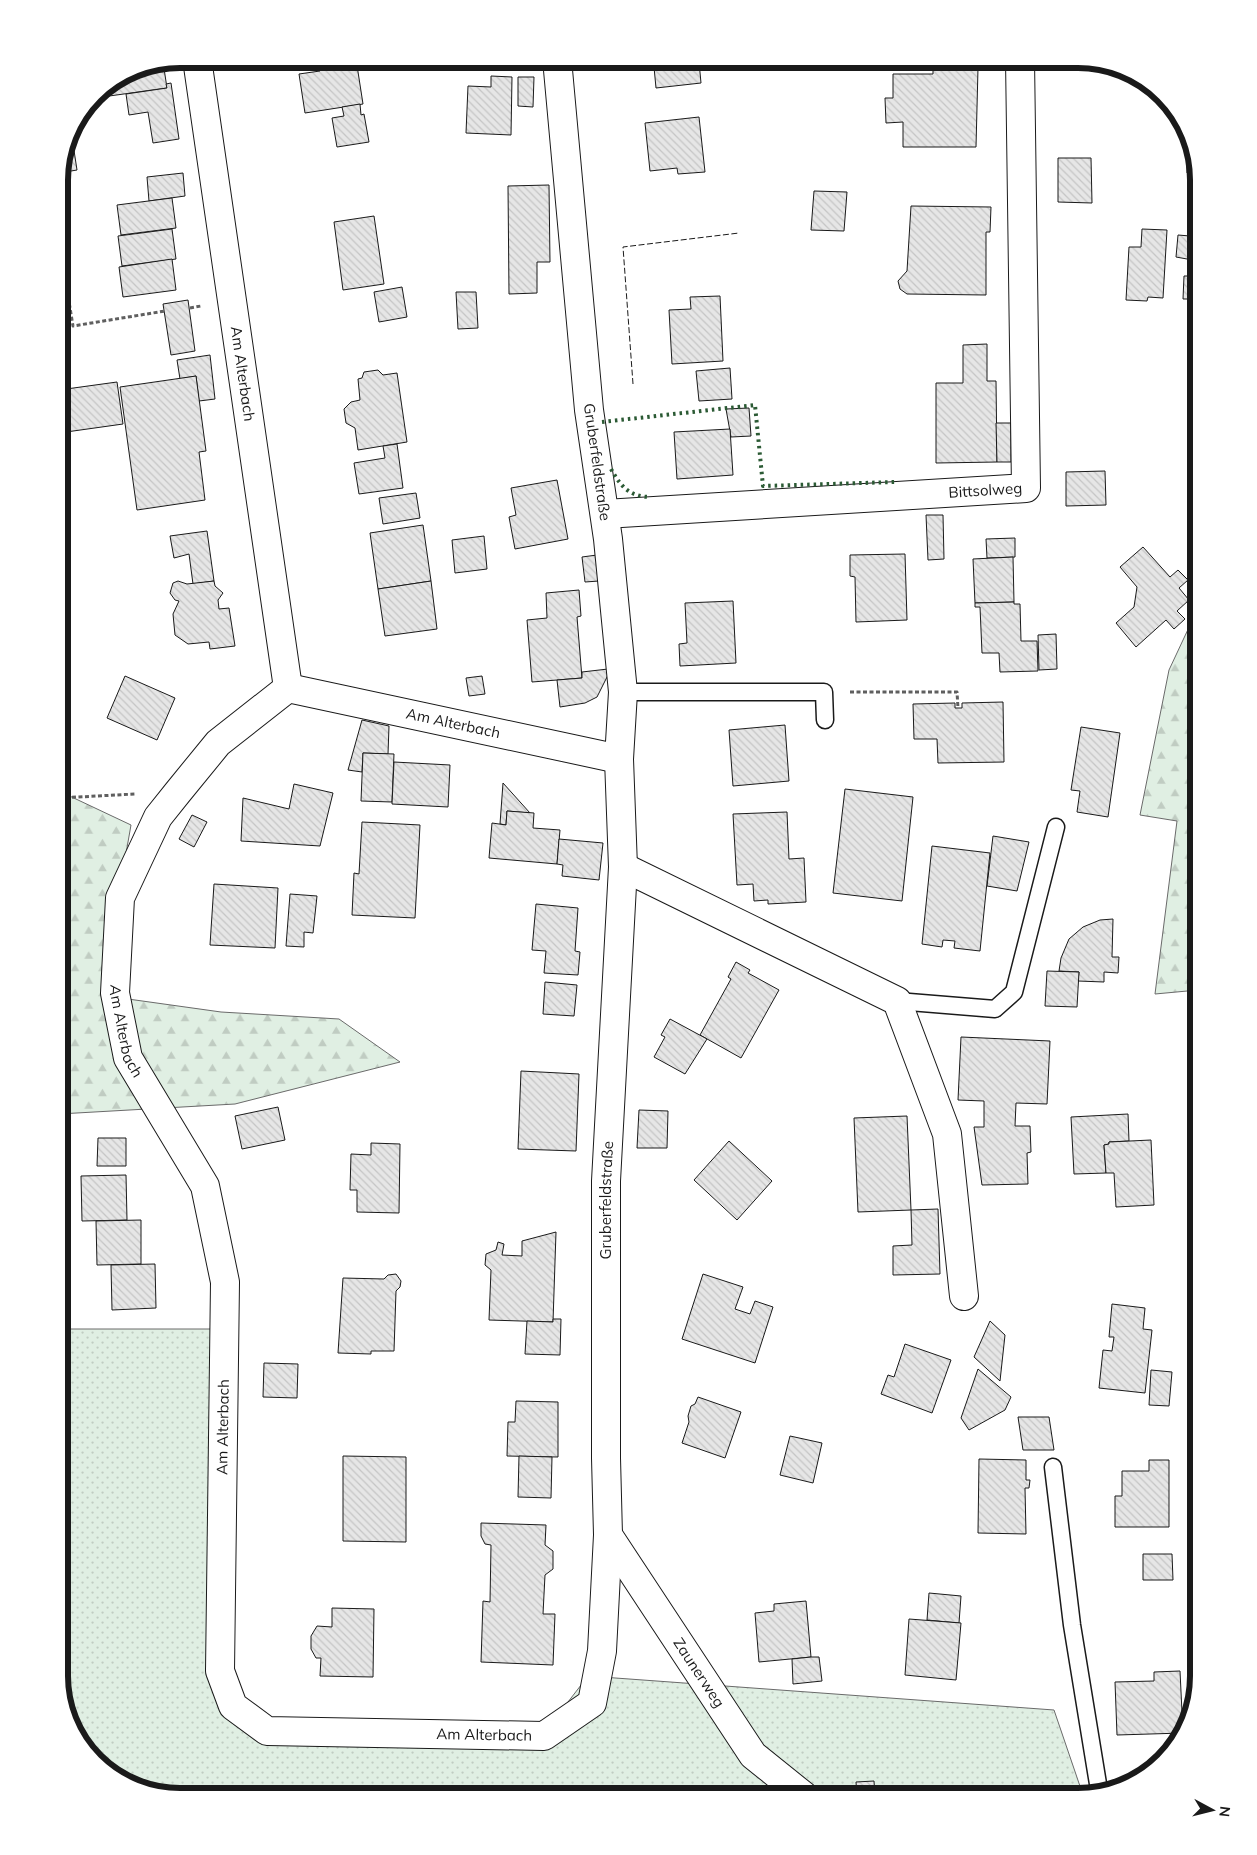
<svg xmlns="http://www.w3.org/2000/svg" width="1257" height="1855" font-family="Mulish,sans-serif">
<defs>
<pattern id="grass-dots" width="8" height="8" patternUnits="userSpaceOnUse" patternTransform="scale(1.25)"><rect width="8" height="8" fill="#e0efe3"/><path d="M2 2h.1M6 6h.1" fill="none" stroke="#c0ccc2" stroke-width="1.8" stroke-linecap="round"/></pattern>
<pattern id="forest-firs" width="22" height="20" patternUnits="userSpaceOnUse" patternTransform="scale(1.25)"><rect width="22" height="20" fill="#e0efe3"/><path d="M5 1l3.5 6h-7zM16 11l3.5 6h-7z" fill="#c0ccc2"/></pattern>
<pattern id="building-back-hatch" width="6" height="6" patternUnits="userSpaceOnUse" patternTransform="scale(1.25)"><rect width="6" height="6" fill="#e6e6e6"/><path d="M-1 5l2 2M0 0l6 6M5-1l2 2" fill="none" stroke="#c5c5c5"/></pattern>
</defs>
<rect width="100%" height="100%" fill="#fff"/>
<!-- grass -->
<g fill="url(#grass-dots)" stroke="#6a6a6a">
<polygon points="59,1329 215,1329 211,1665 274,1727 551,1724 588,1676 1054,1710 1083,1795 172,1796 113,1776 75,1736 59,1675"/>
<polygon points="1198,1435 1198,1616 1190,1616 1189,1436"/>
</g>
<!-- forest -->
<g fill="url(#forest-firs)" stroke="#6a6a6a">
<polygon points="1198,608 1198,990 1155,994 1177,821 1140,815 1169,670"/>
<polygon points="59,791 131,825 103,984 128,999 221,1012 339,1019 400,1062 235,1104 59,1114"/>
</g>
<!-- building -->
<g fill="url(#building-back-hatch)" stroke="#1a1a1a">
<polygon points="318,59 356,59 363,104 305,113 299,74 320,71"/>
<polygon points="667,59 728,59 674,65 674,60"/>
<rect x="944" y="59" width="34" height="9"/>
<polygon points="163,62 167,88 102,97 102,89 134,68"/>
<polygon points="699,62 701,83 656,88 654,67"/>
<polygon points="933,68 978,68 976,147 903,147 903,122 886,123 885,98 893,98 893,74 933,74"/>
<polygon points="491,76 512,77 511,135 466,133 468,86 491,87"/>
<polygon points="518,77 534,77 533,107 518,106"/>
<polygon points="171,83 179,139 153,143 148,112 129,115 126,94 167,88 166,84"/>
<polygon points="360,104 361,115 364,114 369,142 337,147 332,118 344,116 342,107"/>
<polygon points="699,117 705,172 678,174 677,168 650,171 645,123"/>
<polygon points="73,144 77,170 59,173 65,145"/>
<polygon points="1186,149 1190,149 1196,173 1187,173"/>
<polygon points="1058,158 1091,158 1092,203 1058,202"/>
<polygon points="183,173 185,196 149,201 147,177"/>
<polygon points="549,185 550,262 537,262 537,293 509,294 508,186"/>
<polygon points="814,191 847,192 844,231 811,230"/>
<polygon points="172,198 176,228 121,235 117,205"/>
<polygon points="911,206 991,207 990,232 986,232 986,295 907,294 900,289 898,281 907,271"/>
<polygon points="374,216 384,284 343,290 334,222"/>
<polygon points="172,229 176,259 122,266 118,236"/>
<polygon points="1142,229 1167,230 1163,298 1148,297 1147,301 1126,300 1129,247 1141,247"/>
<polygon points="1190,231 1198,232 1198,261 1176,257 1178,235 1190,236"/>
<polygon points="172,259 176,290 123,297 119,267"/>
<polygon points="1194,272 1198,273 1198,303 1193,303 1193,299 1183,299 1184,276 1194,276"/>
<polygon points="402,287 407,317 379,322 374,292"/>
<polygon points="456,292 476,292 478,328 458,329"/>
<polygon points="720,296 723,361 672,364 669,310 691,309 690,297"/>
<polygon points="188,300 195,351 171,355 163,304"/>
<polygon points="987,344 987,381 996,381 997,462 936,463 936,383 963,383 963,345"/>
<polygon points="210,355 215,399 199,401 196,376 180,379 177,360"/>
<polygon points="730,368 732,399 699,401 696,371"/>
<polygon points="378,370 383,375 397,373 407,442 358,450 355,428 346,423 344,409 351,402 360,400 358,379 362,378 364,372"/>
<polygon points="196,376 206,451 199,452 205,500 137,510 120,387"/>
<polygon points="117,382 123,424 59,433 59,390"/>
<polygon points="749,408 751,436 731,437 726,409"/>
<polygon points="996,423 1011,423 1011,462 997,462"/>
<polygon points="730,429 733,475 677,479 674,432"/>
<polygon points="397,444 403,488 359,494 354,463 385,458 383,446"/>
<polygon points="1105,471 1106,505 1066,506 1066,472"/>
<polygon points="557,480 568,539 515,549 509,517 516,515 511,488"/>
<polygon points="416,493 420,518 383,524 379,498"/>
<polygon points="926,515 943,515 944,559 928,560"/>
<polygon points="423,525 431,581 378,589 370,533"/>
<polygon points="207,531 214,581 193,584 189,554 174,558 170,536"/>
<polygon points="484,536 487,569 455,573 452,540"/>
<polygon points="1015,538 1015,557 987,558 986,539"/>
<polygon points="1143,547 1170,577 1178,570 1188,580 1179,588 1189,600 1177,611 1185,619 1174,629 1166,620 1136,647 1116,623 1134,607 1137,587 1120,567"/>
<polygon points="905,554 907,620 856,622 855,577 850,576 850,555"/>
<polygon points="597,555 599,581 585,582 582,557"/>
<polygon points="1013,557 1014,602 975,603 973,559"/>
<polygon points="178,581 187,584 214,581 215,586 223,593 218,600 219,609 229,608 235,646 210,649 209,642 188,644 175,635 173,614 179,601 175,600 170,593 173,583"/>
<polygon points="431,581 437,629 385,636 378,589"/>
<polygon points="579,590 581,616 577,617 582,678 532,682 527,620 547,618 546,593"/>
<polygon points="733,601 736,663 680,666 679,644 687,643 685,603"/>
<polygon points="1014,602 1014,604 1020,604 1021,641 1037,641 1038,671 1000,672 999,653 982,653 980,607 975,607 975,603"/>
<polygon points="1056,634 1057,669 1039,670 1038,635"/>
<polygon points="608,669 609,673 597,697 585,703 560,707 557,680 582,678 582,672"/>
<polygon points="125,676 175,698 157,740 107,718"/>
<polygon points="482,676 485,694 469,696 466,678"/>
<polygon points="1003,702 1004,762 938,763 937,739 914,739 913,704 955,703 955,708 962,708 962,703"/>
<polygon points="362,720 389,726 388,754 363,753 362,772 348,770"/>
<polygon points="785,725 789,781 733,786 729,730"/>
<polygon points="1081,727 1120,733 1108,817 1077,812 1080,791 1071,790"/>
<polygon points="363,753 394,754 392,802 361,801"/>
<polygon points="394,762 450,765 448,807 392,804"/>
<polygon points="503,783 530,813 507,811 506,825 500,824"/>
<polygon points="294,784 333,793 320,846 241,841 243,798 289,809"/>
<polygon points="845,789 913,797 902,901 833,893"/>
<polygon points="507,811 534,813 533,828 560,830 557,864 489,858 492,823 506,825"/>
<polygon points="787,812 789,859 804,858 806,902 768,904 768,900 754,901 753,884 737,885 733,814"/>
<polygon points="192,815 207,822 194,847 179,839"/>
<polygon points="362,822 420,825 415,918 352,915 354,873 359,874"/>
<polygon points="993,836 1029,842 1017,891 987,886"/>
<polygon points="559,839 603,843 599,880 562,876 563,865 557,864"/>
<polygon points="932,846 990,853 980,951 954,948 955,941 943,940 942,947 922,944"/>
<polygon points="214,884 278,888 275,948 210,945"/>
<polygon points="290,894 317,896 313,933 304,932 304,947 286,946"/>
<polygon points="536,904 578,908 575,951 580,952 578,975 544,973 546,951 532,950"/>
<polygon points="1113,919 1112,957 1119,957 1118,973 1104,972 1104,982 1078,981 1079,972 1059,971 1061,958 1069,939 1083,927 1100,920"/>
<polygon points="736,962 750,970 748,973 779,990 741,1058 700,1035 731,979 728,977"/>
<polygon points="1047,971 1079,972 1077,1007 1045,1006"/>
<polygon points="545,982 577,985 574,1016 543,1014"/>
<polygon points="670,1019 707,1039 685,1074 654,1057 665,1037 661,1035"/>
<polygon points="961,1037 1050,1041 1047,1104 1016,1103 1015,1126 1030,1126 1031,1152 1027,1153 1028,1184 982,1185 974,1127 984,1127 984,1101 958,1100"/>
<polygon points="521,1071 579,1074 576,1151 518,1149"/>
<polygon points="278,1107 285,1140 242,1149 235,1116"/>
<polygon points="639,1110 668,1111 667,1148 637,1148"/>
<polygon points="1128,1114 1129,1141 1109,1142 1109,1144 1104,1145 1106,1173 1074,1174 1071,1117"/>
<polygon points="907,1116 911,1210 858,1212 854,1118"/>
<polygon points="98,1138 126,1138 126,1166 97,1166"/>
<polygon points="1151,1140 1154,1205 1116,1207 1114,1173 1106,1173 1104,1145 1109,1144 1109,1142"/>
<polygon points="729,1141 772,1181 737,1220 694,1180"/>
<polygon points="371,1143 400,1144 399,1213 357,1212 357,1190 350,1190 351,1154 371,1155"/>
<polygon points="126,1175 127,1220 82,1221 81,1176"/>
<polygon points="938,1209 940,1274 893,1275 893,1246 912,1245 911,1210"/>
<polygon points="141,1220 141,1264 97,1265 96,1221"/>
<polygon points="556,1232 553,1322 489,1320 491,1270 485,1265 486,1254 496,1250 498,1242 504,1244 502,1255 522,1256 522,1241"/>
<polygon points="155,1264 156,1308 112,1310 111,1265"/>
<polygon points="396,1274 401,1281 400,1287 396,1291 394,1351 371,1351 371,1354 338,1353 343,1278 384,1279 388,1275"/>
<polygon points="703,1274 743,1287 735,1309 750,1314 755,1301 773,1307 755,1363 682,1339"/>
<polygon points="1112,1304 1145,1308 1143,1329 1152,1330 1145,1393 1099,1388 1103,1350 1112,1351 1114,1337 1109,1337"/>
<polygon points="553,1319 561,1319 560,1355 525,1354 527,1321 553,1322"/>
<polygon points="990,1321 1005,1335 1000,1381 974,1357"/>
<polygon points="905,1344 951,1360 932,1413 881,1394 888,1375 894,1377"/>
<polygon points="264,1363 298,1364 297,1398 263,1397"/>
<polygon points="978,1369 1011,1397 1005,1410 969,1430 961,1418"/>
<polygon points="1151,1370 1172,1372 1169,1406 1149,1405"/>
<polygon points="698,1397 741,1412 725,1458 682,1443 689,1422 688,1416 691,1406 695,1404"/>
<polygon points="516,1401 558,1402 558,1457 507,1456 508,1422 515,1422"/>
<polygon points="1018,1417 1049,1417 1054,1450 1023,1450"/>
<polygon points="790,1436 822,1443 813,1483 780,1475"/>
<polygon points="343,1456 406,1457 406,1542 343,1541"/>
<polygon points="519,1456 552,1457 551,1498 518,1497"/>
<polygon points="979,1459 1026,1460 1026,1480 1030,1480 1029,1488 1025,1488 1026,1534 978,1533"/>
<polygon points="1149,1460 1169,1460 1169,1527 1115,1527 1115,1496 1122,1496 1122,1471 1149,1471"/>
<polygon points="481,1523 546,1525 545,1545 553,1551 553,1569 545,1575 543,1614 555,1614 553,1665 481,1662 483,1601 490,1602 491,1545 485,1544 481,1536"/>
<polygon points="1143,1554 1172,1554 1173,1580 1143,1580"/>
<polygon points="929,1593 961,1596 959,1623 927,1620"/>
<polygon points="806,1601 811,1657 759,1662 755,1613 774,1611 774,1604"/>
<polygon points="332,1608 374,1609 373,1677 320,1676 321,1658 316,1658 311,1649 311,1636 317,1626 332,1627"/>
<polygon points="909,1619 961,1623 956,1680 905,1675"/>
<polygon points="811,1657 819,1657 822,1681 793,1684 792,1659"/>
<polygon points="1180,1671 1183,1733 1117,1735 1115,1682 1154,1681 1154,1672"/>
<polygon points="874,1781 875,1796 857,1796 856,1782"/>
</g>
<g fill="none" stroke-linecap="round" stroke-linejoin="round">
<!-- lane casing -->
<g stroke="#1a1a1a" stroke-width="19">
<g id="lane">
<polyline points="623,692 824,692 825,720"/>
<polyline points="897,1001 995,1009 1014,992 1056,827"/>
<polyline points="1053,1467 1072,1625 1099,1790"/>
</g>
</g>
<!-- street casing -->
<g stroke="#1a1a1a" stroke-width="30">
<g id="street">
<path id="s1" d="M197 59 288 688 218 743 178 792 158 817 120 898 115 993 128 1058 205 1186 225 1282 220 1671 233 1706 267 1731 544 1736 592 1703 602 1651 608 1535 606 1458V1181L623 867 619 759 623 692 608 539 589 410 557 59"/>
<path id="s2" d="M605 514 1026 488 1020 59"/>
<path id="s3" d="M288 688 619 759"/>
<polyline points="623,867 897,1001 947,1134 964,1296"/>
<path id="s4" d="M608 1535 753 1755 804 1796"/>
</g>
</g>
<!-- path -->
<g stroke="#5f5f5f" stroke-width="3" stroke-dasharray="4 2.5" stroke-linecap="butt">
<polyline points="62,259 73,326 165,311"/>
<polyline points="190,308 201,306"/>
<polyline points="850,692 957,692 958,708"/>
<polyline points="59,798 135,794"/>
</g>
<!-- lane -->
<use href="#lane" stroke="#fff" stroke-width="16"/>
<!-- street -->
<use href="#street" stroke="#fff" stroke-width="28"/>
<!-- hedge -->
<g stroke="#2b5a34" stroke-width="4" stroke-dasharray="2.5 4" stroke-linecap="butt">
<polyline points="602,422 755,405 763,486 895,482"/>
<path d="M611 469C621 487 630 497 651 497"/>
</g>
<!-- fence -->
<polyline stroke="#1a1a1a" stroke-width="1" stroke-dasharray="6 2.5" stroke-linecap="butt" points="633,384 623,247 739,233"/>
</g>
<g text-anchor="middle" stroke-width="4" stroke-linejoin="round" paint-order="stroke">
<!-- street labels -->
<g font-size="15" fill="#1a1a1a" stroke="#fff">
<text dy="5" stroke="none"><textPath href="#s1" startOffset="318">Am Alterbach</textPath></text>
<text transform="translate(597 462) rotate(82)" y="5">Gruberfeldstraße</text>
<text dy="5" stroke="none"><textPath href="#s2" startOffset="381">Bittsolweg</textPath></text>
<text dy="5" stroke="none"><textPath href="#s3" startOffset="169">Am Alterbach</textPath></text>
<text dy="5" stroke="none"><textPath href="#s1" startOffset="1044">Am Alterbach</textPath></text>
<text dy="5" stroke="none"><textPath href="#s1" startOffset="2626">Gruberfeldstraße</textPath></text>
<text transform="translate(223 1427) rotate(-89)" y="5">Am Alterbach</text>
<text dy="5" stroke="none"><textPath href="#s4" startOffset="165">Zaunerweg</textPath></text>
<text dy="5" stroke="none"><textPath href="#s1" startOffset="2004">Am Alterbach</textPath></text>
</g>
</g>
<!-- crop -->
<path d="M0 0H1257V1855H0ZM180 68H1078A112 112 0 0 1 1190 180V1676A112 112 0 0 1 1078 1788H180A112 112 0 0 1 68 1676V180A112 112 0 0 1 180 68Z" fill="#fff" fill-rule="evenodd"/>
<path fill="none" stroke="#1a1a1a" stroke-width="6" d="M180 68H1078A112 112 0 0 1 1190 180V1676A112 112 0 0 1 1078 1788H180A112 112 0 0 1 68 1676V180A112 112 0 0 1 180 68Z"/>
<!-- north arrow -->
<g transform="translate(1212 1810) rotate(97)" stroke="#ffffff" stroke-width="4" paint-order="stroke">
<path d="M0-4L9 19L0 12L-9 19Z" fill="#1a1a1a"/>
<text y="-8" font-size="14" font-weight="bold" text-anchor="middle" fill="#1a1a1a">N</text>
</g>
</svg>
